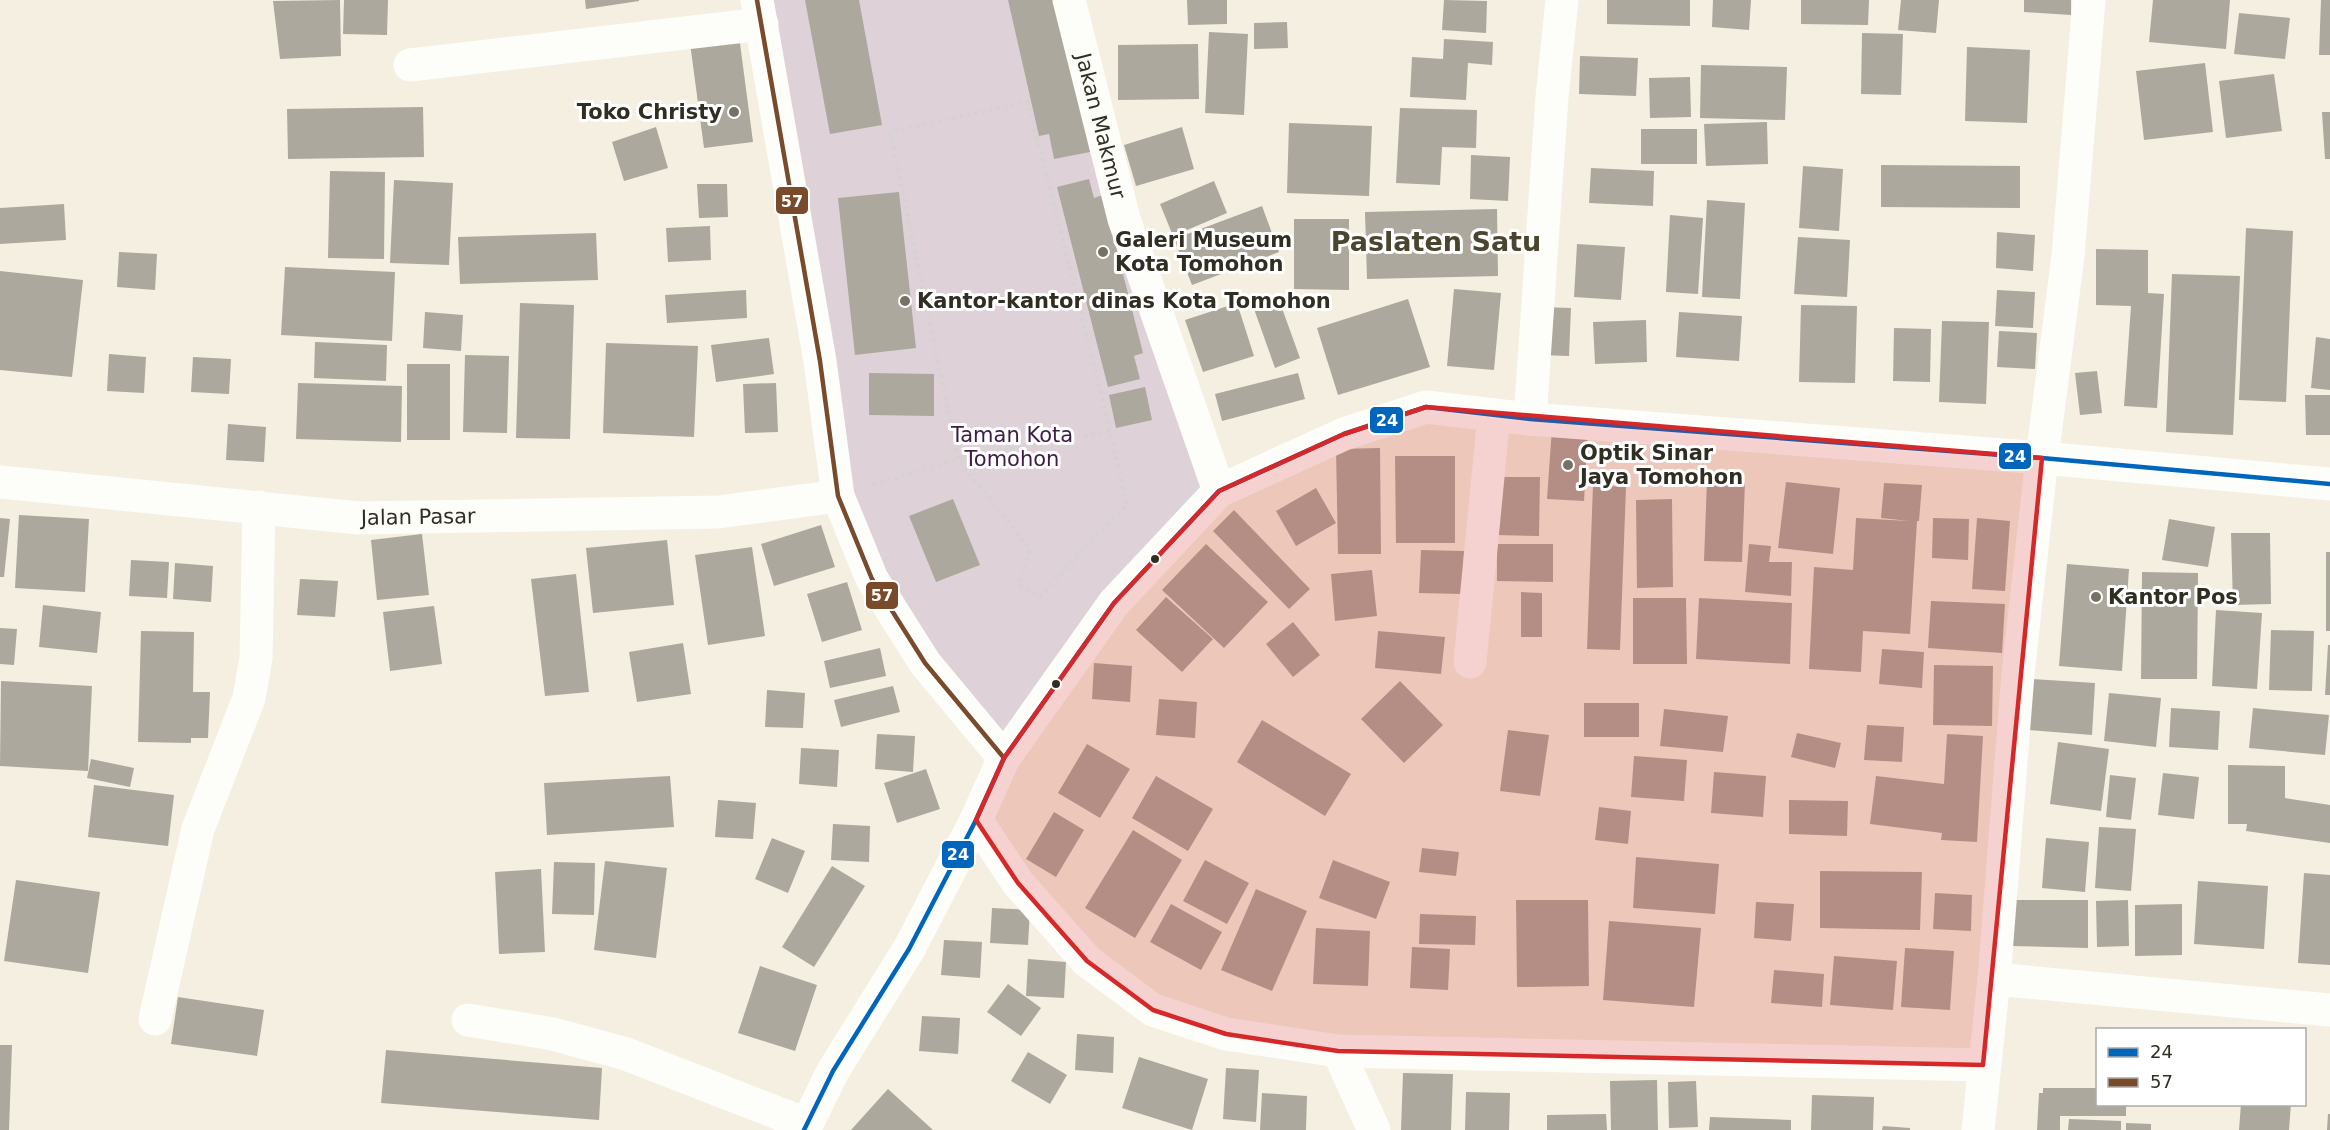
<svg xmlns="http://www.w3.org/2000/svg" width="2330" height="1130" font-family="'DejaVu Sans',sans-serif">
<rect width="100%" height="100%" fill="#f4efe0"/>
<!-- green -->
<polygon fill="#dfd1d8" points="757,0 1069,0 1219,491 1004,758 838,496"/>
<!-- building -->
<g fill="#aca89d">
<polygon points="340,0 341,56 280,59 273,1"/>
<polygon points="344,0 388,0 387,35 343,34"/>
<polygon points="585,0 639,0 639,1 586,9"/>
<polygon points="805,0 859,0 882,125 830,134"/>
<polygon points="1008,0 1062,0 1090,152 1054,159 1049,134 1039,136"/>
<polygon points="1187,0 1227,0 1227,24 1188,25"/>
<polygon points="1444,0 1487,1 1486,33 1442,30"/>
<polygon points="1607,0 1690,0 1690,26 1607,24"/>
<polygon points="1713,0 1751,0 1749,30 1712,27"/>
<polygon points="1801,0 1869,0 1868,25 1801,24"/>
<polygon points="1901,0 1939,0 1936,33 1898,30"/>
<polygon points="2024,0 2071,0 2071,15 2024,12"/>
<polygon points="2153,0 2230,0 2226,49 2149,42"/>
<polygon points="2321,0 2330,0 2330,55 2319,55"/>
<polygon points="2239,13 2290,18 2285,59 2234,54"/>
<polygon points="1287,22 1288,48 1254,49 1254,23"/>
<polygon points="1209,32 1248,34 1244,115 1205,113"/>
<polygon points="1862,33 1903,34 1901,95 1861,94"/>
<polygon points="739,36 753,142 704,148 690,43"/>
<polygon points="1444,39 1493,42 1492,65 1468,63 1466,100 1410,97 1412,57 1443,59"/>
<polygon points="1198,44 1199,99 1118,100 1118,45"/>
<polygon points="1967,47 2030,50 2027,123 1965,121"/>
<polygon points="1580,56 1638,58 1636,96 1579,94"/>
<polygon points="2205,63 2213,132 2144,140 2136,71"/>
<polygon points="1701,65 1787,67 1785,120 1700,118"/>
<polygon points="2274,74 2282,131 2226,138 2219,81"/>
<polygon points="1690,77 1691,117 1650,118 1649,78"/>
<polygon points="423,107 424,157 288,159 287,109"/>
<polygon points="1400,108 1477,110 1476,148 1442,147 1440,185 1396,183"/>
<polygon points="2322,112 2330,112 2330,159 2325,159"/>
<polygon points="1767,122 1768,164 1706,166 1704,124"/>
<polygon points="1289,123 1372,126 1369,196 1287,193"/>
<polygon points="656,127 668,168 624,181 612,142"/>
<polygon points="1182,127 1194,169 1136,186 1124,145"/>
<rect x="1641" y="129" width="56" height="35"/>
<polygon points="1471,155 1510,157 1508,201 1470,199"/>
<polygon points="1881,165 2020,166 2020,208 1881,207"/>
<polygon points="1803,166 1843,169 1839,231 1799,228"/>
<polygon points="1591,168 1654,171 1653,206 1589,203"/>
<polygon points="330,171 385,172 384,259 328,258"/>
<polygon points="1089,179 1094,198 1103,195 1143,353 1134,356 1140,379 1108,387 1057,187"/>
<polygon points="394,180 453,183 449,265 390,263"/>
<polygon points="1214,181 1227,213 1173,236 1160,204"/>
<polygon points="697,184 727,184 728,217 699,218"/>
<polygon points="899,192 916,348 855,355 838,198"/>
<polygon points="1707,200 1745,203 1740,299 1702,297"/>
<polygon points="64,204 66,240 0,244 0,208"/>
<polygon points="1262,206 1279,252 1192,285 1174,239"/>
<polygon points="1497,209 1498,276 1367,279 1365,212"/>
<polygon points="1670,215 1703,218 1698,294 1666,292"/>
<polygon points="1294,219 1349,219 1349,290 1294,289"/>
<polygon points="710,226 711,260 668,262 666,228"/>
<polygon points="2246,228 2293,231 2286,402 2239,400"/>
<polygon points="1997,232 2035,235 2033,271 1996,268"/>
<polygon points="596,233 598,280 460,284 458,237"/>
<polygon points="1798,237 1850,240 1847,297 1794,294"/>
<polygon points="1577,244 1625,247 1621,300 1574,297"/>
<polygon points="2096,249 2148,250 2148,293 2164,294 2157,408 2124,406 2131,306 2096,305"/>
<polygon points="119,252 157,254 155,290 117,287"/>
<polygon points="285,267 395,272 392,341 281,335"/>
<polygon points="0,271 83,280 72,377 0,370"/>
<polygon points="2172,274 2240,276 2233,435 2166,432"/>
<polygon points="1454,289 1501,293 1494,370 1447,366"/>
<polygon points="746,290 747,318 667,323 665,295"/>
<polygon points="1997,290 2035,292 2033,328 1995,326"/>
<polygon points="1408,299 1430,367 1338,395 1317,328"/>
<polygon points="1279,300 1300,358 1275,368 1254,309"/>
<polygon points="520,303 574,305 570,439 516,438"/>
<polygon points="1237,303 1254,356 1203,372 1185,320"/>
<polygon points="1801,305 1857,306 1855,383 1799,382"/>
<polygon points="1540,307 1571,308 1569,356 1539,355"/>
<polygon points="425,312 463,315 461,351 423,348"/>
<polygon points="1679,312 1742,316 1739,361 1676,357"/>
<polygon points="1646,320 1647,362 1595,364 1593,322"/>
<polygon points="1942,321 1989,322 1986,404 1939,402"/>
<polygon points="1894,328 1931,329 1930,382 1893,381"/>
<polygon points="1999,331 2037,333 2035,369 1997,367"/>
<polygon points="2316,337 2330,339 2330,390 2311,388"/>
<polygon points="769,338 774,374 716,382 711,345"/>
<polygon points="315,342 387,345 386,381 314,378"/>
<polygon points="606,343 698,346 694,437 603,433"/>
<polygon points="109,354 146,357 144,393 107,391"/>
<polygon points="465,355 509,356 507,433 463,432"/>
<polygon points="193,357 231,359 229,394 191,392"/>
<rect x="407" y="364" width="43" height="76"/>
<polygon points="2097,371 2102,413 2080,415 2075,373"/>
<polygon points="869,373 934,374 934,416 869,415"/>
<polygon points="1298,373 1305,399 1222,421 1215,394"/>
<polygon points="298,383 402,386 401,442 296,439"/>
<polygon points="776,383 778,432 745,433 743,384"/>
<polygon points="1145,387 1152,420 1116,428 1109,395"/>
<polygon points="2305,395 2330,395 2330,435 2306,435"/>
<polygon points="228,424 266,427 264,462 226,460"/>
<polygon points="1552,428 1588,430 1584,501 1547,499"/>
<polygon points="1380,448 1381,554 1338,554 1336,449"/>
<polygon points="1395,456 1455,456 1455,543 1396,543"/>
<polygon points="1495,477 1540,477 1539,536 1495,535"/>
<polygon points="1707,480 1745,482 1742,562 1704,561"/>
<polygon points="1786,482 1840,488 1833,554 1778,548"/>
<polygon points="1884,483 1922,485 1919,521 1917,521 1910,634 1863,631 1861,672 1809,669 1814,567 1853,570 1856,518 1909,521 1881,518"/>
<polygon points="1593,485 1626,487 1620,650 1587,649"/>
<polygon points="1316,488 1336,523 1296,546 1276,511"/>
<polygon points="953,499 980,565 936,582 909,516"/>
<polygon points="1672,499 1673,587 1637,588 1636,500"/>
<polygon points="1234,510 1310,589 1289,609 1213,531"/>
<polygon points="19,515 89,519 85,592 15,588"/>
<polygon points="0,518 10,519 4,577 0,577"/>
<polygon points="1933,518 1969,519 1968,560 1932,558"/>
<polygon points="1977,518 2010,521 2005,591 1972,589"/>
<polygon points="2169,519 2215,527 2208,567 2162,560"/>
<polygon points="821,525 835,567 774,586 761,544"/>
<polygon points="2231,533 2270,533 2271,604 2233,605"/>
<polygon points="422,534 429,595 377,600 371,540"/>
<polygon points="667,540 674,605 593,613 586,548"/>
<polygon points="1206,544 1268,602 1224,648 1162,590"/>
<polygon points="1497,544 1553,544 1553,582 1497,581"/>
<polygon points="1749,544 1771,546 1769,562 1792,562 1791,596 1745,592"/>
<polygon points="752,547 765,636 708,645 695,555"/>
<polygon points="1421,550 1464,551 1462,594 1419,593"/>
<rect x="2326" y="552" width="4" height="79"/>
<polygon points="131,560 169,562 167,598 129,596"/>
<polygon points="175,563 213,566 211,602 173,599"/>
<polygon points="2067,564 2129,569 2122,671 2059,666"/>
<polygon points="1372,570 1377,616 1335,621 1331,574"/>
<polygon points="2142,572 2198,573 2197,679 2141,679"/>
<polygon points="576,574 589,692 545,696 531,579"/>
<polygon points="300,579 338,581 335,617 297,615"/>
<polygon points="847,582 862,630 822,642 807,594"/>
<polygon points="1521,592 1542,593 1542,637 1521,637"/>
<polygon points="1166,597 1213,639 1182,672 1136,630"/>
<polygon points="1633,598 1686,598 1687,664 1633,664"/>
<polygon points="1699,598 1792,603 1790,664 1696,659"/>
<polygon points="1931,601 2005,604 2002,653 1928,648"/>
<polygon points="43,605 101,612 97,653 39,647"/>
<polygon points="434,606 442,664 390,671 383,612"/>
<polygon points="2216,610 2262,613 2257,689 2212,686"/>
<polygon points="1293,622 1320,655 1293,677 1266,644"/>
<polygon points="0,628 17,629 14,665 0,664"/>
<polygon points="2271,630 2314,631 2312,691 2269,690"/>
<polygon points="141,631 194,632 193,692 210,692 208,738 191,738 191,743 138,742"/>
<polygon points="1378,631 1445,637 1441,674 1375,668"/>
<polygon points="683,643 691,694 637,702 629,652"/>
<polygon points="2328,645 2330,645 2330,695 2325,695"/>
<polygon points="880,648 886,676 830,688 824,661"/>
<polygon points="1882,649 1924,652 1922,688 1879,684"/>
<polygon points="1094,663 1132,666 1130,702 1092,699"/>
<polygon points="1934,665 1993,666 1992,726 1933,725"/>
<polygon points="2032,679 2095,683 2092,735 2029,730"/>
<polygon points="1,681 92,686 88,771 0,766"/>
<polygon points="1400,681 1443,725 1404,763 1361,719"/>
<polygon points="893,686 900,712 841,727 834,700"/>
<polygon points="767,690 805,693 803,728 765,727"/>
<polygon points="2109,693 2161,698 2156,747 2104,741"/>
<polygon points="1159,699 1197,702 1195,738 1156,735"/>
<rect x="1584" y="703" width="55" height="34"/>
<polygon points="2171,708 2220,711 2218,750 2169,747"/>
<polygon points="2253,708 2329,715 2325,755 2249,748"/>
<polygon points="1664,709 1728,716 1723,752 1660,746"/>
<polygon points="1262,720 1351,774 1325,816 1237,762"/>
<polygon points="1867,725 1904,727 1902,762 1864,760"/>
<polygon points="1508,730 1549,735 1540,796 1500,791"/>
<polygon points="1797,733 1841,743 1835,768 1791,757"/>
<polygon points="877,734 915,736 913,772 875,769"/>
<polygon points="1947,734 1983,736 1977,842 1941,840 1942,833 1870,824 1876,776 1944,784"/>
<polygon points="2058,742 2109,749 2101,811 2050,804"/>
<polygon points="1087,744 1130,769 1100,818 1058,793"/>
<polygon points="801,748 839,750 837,787 799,784"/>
<polygon points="1634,756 1687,760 1684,801 1631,797"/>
<polygon points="91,759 134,768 130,787 87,778"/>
<polygon points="2228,765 2285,766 2285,798 2330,805 2330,843 2246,831 2247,824 2228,824"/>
<polygon points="926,769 940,809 897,823 884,783"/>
<polygon points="1714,772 1766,776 1763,817 1711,813"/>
<polygon points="2163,773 2199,777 2194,819 2158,815"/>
<polygon points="2110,775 2136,778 2131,820 2106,817"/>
<polygon points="670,776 674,827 547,835 544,783"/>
<polygon points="1156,776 1213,809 1188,851 1132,818"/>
<polygon points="94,785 174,795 168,846 88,837"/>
<polygon points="718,800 756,803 753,839 715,837"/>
<polygon points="1789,800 1848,801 1847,836 1789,834"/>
<polygon points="1599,807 1631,811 1628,844 1595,840"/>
<polygon points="1054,812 1084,830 1056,877 1026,859"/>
<polygon points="833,824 870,826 869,862 831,860"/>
<polygon points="2099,827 2136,829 2131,891 2095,888"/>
<polygon points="1133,830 1182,860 1135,938 1085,908"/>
<polygon points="772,838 805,851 788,893 755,879"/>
<polygon points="2046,838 2089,842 2085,892 2042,888"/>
<polygon points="1422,848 1459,852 1456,876 1419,872"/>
<polygon points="1636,857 1719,864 1715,914 1633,908"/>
<polygon points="1205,860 1249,883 1227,924 1183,901"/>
<polygon points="1333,860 1390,882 1376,919 1319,898"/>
<polygon points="605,861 667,868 656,958 594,950"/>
<polygon points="554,862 595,863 594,915 552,914"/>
<polygon points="832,866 865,886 814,967 782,947"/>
<polygon points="541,869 545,952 499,954 495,872"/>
<polygon points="1820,871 1922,872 1920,930 1820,928"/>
<polygon points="2304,873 2330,875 2330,965 2298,963"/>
<polygon points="16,880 100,892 88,973 4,961"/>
<polygon points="2198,881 2268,886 2264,949 2194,944"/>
<polygon points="1256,889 1307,911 1272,991 1221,970"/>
<polygon points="1935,893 1972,895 1971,931 1933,929"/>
<polygon points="1516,900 1588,900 1589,986 1517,987"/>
<polygon points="2011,900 2088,900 2088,948 2010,946"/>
<polygon points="2128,900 2129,946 2097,947 2096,901"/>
<polygon points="1756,902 1794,904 1791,941 1754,938"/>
<polygon points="1171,904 1222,932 1201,970 1150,942"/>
<polygon points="2182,904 2182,955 2135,956 2135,905"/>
<polygon points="992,908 1030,910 1028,945 990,943"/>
<polygon points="1420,914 1476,916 1475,945 1419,944"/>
<polygon points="1609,921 1701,928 1694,1007 1603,1000"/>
<polygon points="1316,928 1370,931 1368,986 1313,984"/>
<polygon points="944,940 982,942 980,978 941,975"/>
<polygon points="1412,947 1450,949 1448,990 1410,988"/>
<polygon points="1905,948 1954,951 1950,1010 1901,1007"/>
<polygon points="1834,956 1897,961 1893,1010 1830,1005"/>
<polygon points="1028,959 1066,962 1064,998 1026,996"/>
<polygon points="760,966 817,985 795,1051 738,1033"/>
<polygon points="1774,970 1824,974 1822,1007 1771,1003"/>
<polygon points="1008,984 1041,1008 1021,1036 987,1012"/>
<polygon points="178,997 264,1010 257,1056 171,1044"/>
<polygon points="922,1016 960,1018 958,1054 919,1051"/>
<polygon points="1077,1034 1114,1037 1113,1073 1075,1070"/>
<polygon points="0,1045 12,1045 9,1130 0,1130"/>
<polygon points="386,1050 602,1068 599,1120 381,1103"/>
<polygon points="1028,1052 1067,1075 1050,1104 1011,1081"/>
<polygon points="1139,1057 1208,1079 1192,1130 1122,1108"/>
<polygon points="1226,1068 1259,1070 1256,1122 1223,1119"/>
<polygon points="1403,1073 1453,1074 1451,1130 1401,1130"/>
<polygon points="1657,1080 1658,1130 1611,1130 1610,1081"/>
<polygon points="1696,1081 1698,1127 1669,1128 1668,1082"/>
<polygon points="2043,1088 2098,1088 2098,1104 2126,1104 2126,1116 2060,1116 2060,1130 2037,1130 2039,1093 2043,1093"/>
<polygon points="888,1089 933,1130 851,1130"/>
<polygon points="1466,1092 1510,1093 1509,1130 1465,1130"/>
<polygon points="1262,1093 1307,1096 1306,1130 1260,1130"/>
<polygon points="1812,1095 1874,1097 1873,1130 1811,1130"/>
<polygon points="2241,1104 2291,1104 2289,1130 2239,1130"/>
<polygon points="1606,1114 1607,1130 1547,1130 1547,1115"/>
<polygon points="2328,1114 2330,1114 2330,1130 2327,1130"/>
<polygon points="1710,1117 1791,1120 1791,1130 1709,1130"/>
<polygon points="2069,1119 2121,1121 2121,1130 2068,1130"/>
<polygon points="2126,1123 2151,1124 2151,1130 2126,1130"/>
<polygon points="1883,1126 1910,1128 1910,1130 1882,1130"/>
</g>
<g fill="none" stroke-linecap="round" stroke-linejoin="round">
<!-- path -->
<polyline stroke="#d5d3ce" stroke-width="4" stroke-dasharray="3 4.5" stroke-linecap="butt" points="873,485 958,459 1110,431 1127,505 1040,596 1019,585 1030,549 958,459 890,132 1028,102 1110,431"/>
<!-- street -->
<g stroke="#fdfdfa" stroke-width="33">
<polyline points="757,0 820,361 838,496 872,579 925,663 1004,758"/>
<path id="s1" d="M1069 0 1124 219 1219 491"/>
<polyline points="410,65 762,24"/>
<polyline points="1530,419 1552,97 1562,0"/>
<path id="s2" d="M0 482 359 518 718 512 838 496"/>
<polyline points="1470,662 1494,415"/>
<polyline points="976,820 1018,883 1087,961 1153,1010 1226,1034 1338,1051 1983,1065"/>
<polyline points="1994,979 2018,674 2042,458 2068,256 2089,0"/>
<polyline points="155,1019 198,829 249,698 256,658 259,507"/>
<polyline points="468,1020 553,1034 626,1054 806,1124"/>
<polyline points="1338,1051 1374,1130"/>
<polyline points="1978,1130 1994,979 2330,1010"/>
</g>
<!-- secondary -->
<polyline stroke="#fdfdfa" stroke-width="33" points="804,1130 833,1071 909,949 976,820 1004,758 1114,603 1219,491 1344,434 1426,407 1530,419 2042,458 2330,484"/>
<!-- bus-1 casing -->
<g stroke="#fff" stroke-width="9">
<polyline id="bus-1" points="804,1130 833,1071 909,949 976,820 1004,758 1114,603 1219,491 1344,434 1426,407 1530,419 2042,458 2330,484"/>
</g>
<!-- bus-2 casing -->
<g stroke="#fff" stroke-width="9">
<polyline id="bus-2" points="757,0 820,361 838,496 872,579 925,663 1004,758"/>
</g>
<!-- bus-1 -->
<use href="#bus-1" stroke="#0065bd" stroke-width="4.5"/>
<!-- bus-2 -->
<use href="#bus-2" stroke="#7a4b2a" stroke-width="4.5"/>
</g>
<!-- marked area -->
<path fill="#d62828" fill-opacity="0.2" stroke="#d62828" stroke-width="4.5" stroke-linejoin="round" d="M1426 407 2042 458 1983 1065 1338 1051 1226 1034 1153 1010 1087 961 1018 883 976 820 1004 758 1114 603 1219 491 1344 434Z"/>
<!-- markers -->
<g fill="#757165" stroke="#fff" stroke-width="2">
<circle cx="734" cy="112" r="6"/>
<circle cx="1103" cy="252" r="6"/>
<circle cx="905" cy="301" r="6"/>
<circle cx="1568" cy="465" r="6"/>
<circle cx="2096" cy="597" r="6"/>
</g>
<g fill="#302d23" stroke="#fff" stroke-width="2">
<circle cx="1155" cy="559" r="5"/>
<circle cx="1056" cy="684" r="5"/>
</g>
<g text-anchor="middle" stroke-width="6" stroke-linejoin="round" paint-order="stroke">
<!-- poi labels -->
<g font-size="21" font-weight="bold" fill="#302d23" stroke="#fff" text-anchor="start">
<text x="722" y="119" text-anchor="end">Toko Christy</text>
<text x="1115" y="247">Galeri Museum<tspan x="1115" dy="24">Kota Tomohon</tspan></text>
<text x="917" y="308">Kantor-kantor dinas Kota Tomohon</text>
<text x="1580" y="460">Optik Sinar<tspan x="1580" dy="24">Jaya Tomohon</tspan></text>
<text x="2108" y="604">Kantor Pos</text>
</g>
<!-- street labels -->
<g font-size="21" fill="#302d23" stroke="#fff">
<text dy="7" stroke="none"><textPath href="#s1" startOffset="130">Jakan Makmur</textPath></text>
<text dy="7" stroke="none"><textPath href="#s2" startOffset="420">Jalan Pasar</textPath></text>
</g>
<!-- park labels -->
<g font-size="21" fill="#3e1c46" stroke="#fff">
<text x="1012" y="442">Taman Kota<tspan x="1012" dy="24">Tomohon</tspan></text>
</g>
<!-- district labels -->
<g font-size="27" font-weight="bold" fill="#4b442e" stroke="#fff">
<text x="1436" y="251">Paslaten Satu</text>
</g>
</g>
<g stroke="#fff" stroke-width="2">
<rect x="775" y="186" width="34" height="29" rx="6" fill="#7a4b2a"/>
<rect x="1369" y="406" width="35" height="28" rx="6" fill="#0065bd"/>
<rect x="1998" y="442" width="34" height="28" rx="6" fill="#0065bd"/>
<rect x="865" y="581" width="34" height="29" rx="6" fill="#7a4b2a"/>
<rect x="941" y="840" width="34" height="29" rx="6" fill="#0065bd"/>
</g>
<g font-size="16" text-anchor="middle" font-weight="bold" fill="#fff">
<text x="792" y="207">57</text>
<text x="1387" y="426">24</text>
<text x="2015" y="462">24</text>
<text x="882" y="601">57</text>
<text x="958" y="860">24</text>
</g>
<!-- legend -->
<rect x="2096" y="1028" width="210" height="78" fill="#ffffff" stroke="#acaba7" stroke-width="1.5"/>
<rect x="2108" y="1048" width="30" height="9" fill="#0065bd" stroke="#acaba7" stroke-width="1.5"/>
<text x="2150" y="1058" font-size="18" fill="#302d23">24</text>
<rect x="2108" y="1078" width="30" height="9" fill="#7a4b2a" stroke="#acaba7" stroke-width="1.5"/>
<text x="2150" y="1088" font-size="18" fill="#302d23">57</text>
</svg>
